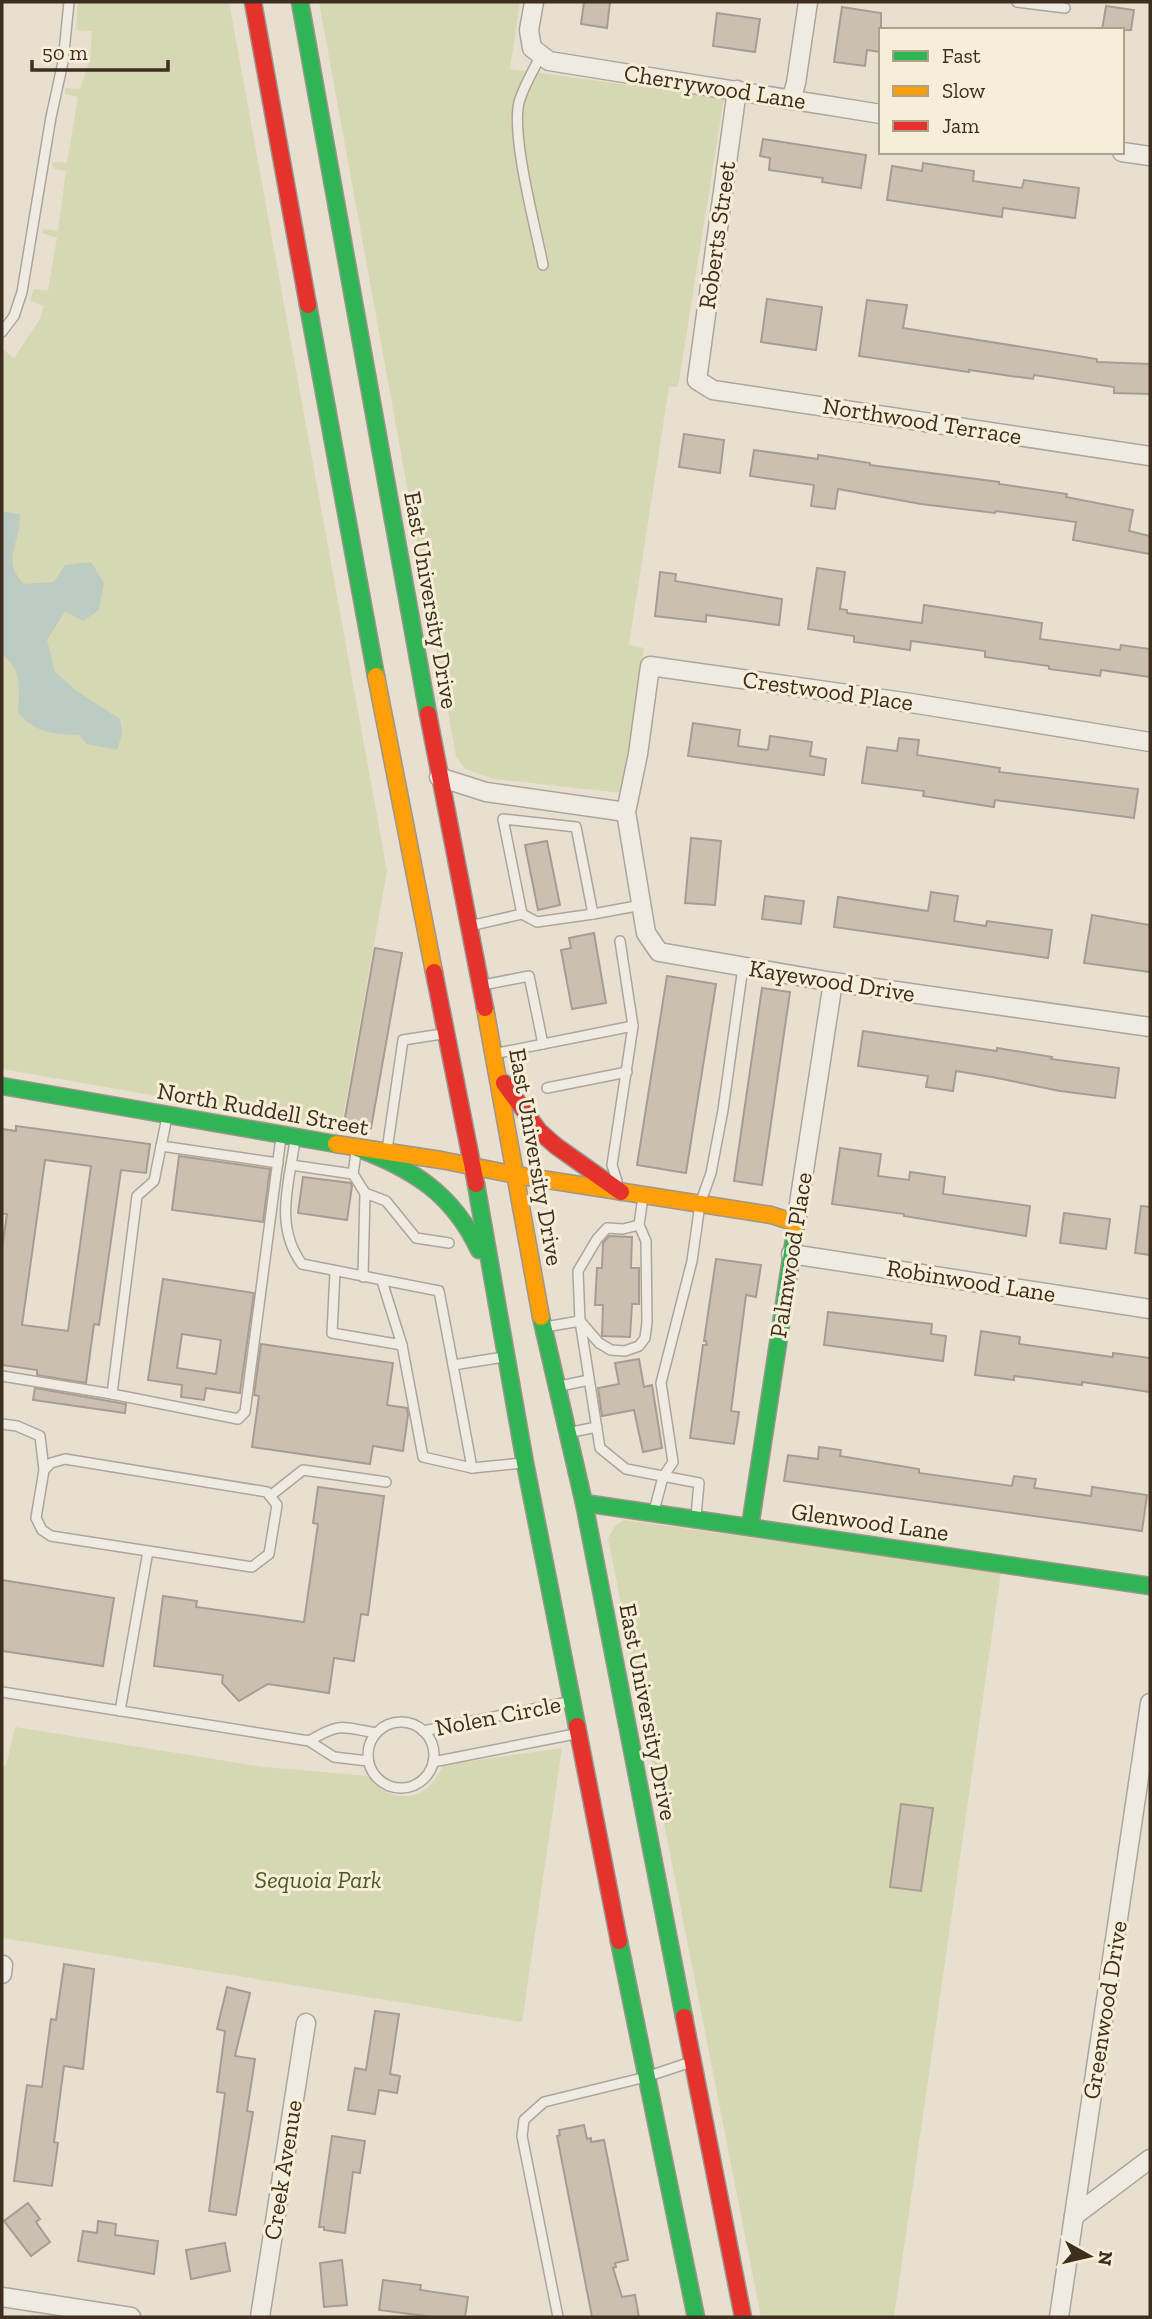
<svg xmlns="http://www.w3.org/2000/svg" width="1152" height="2319" font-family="'Zilla Slab',serif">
<rect width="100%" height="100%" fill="#e7e0d1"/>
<!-- green -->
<g fill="#d6d7b3">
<polygon points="78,2 229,2 387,871 341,1128 2,1069 2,349 14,358 40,319 44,306 30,301 34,289 48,290 57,238 42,233 44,229 58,231 66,171 54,169 52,163 55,162 67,163 78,97 65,94 65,88 80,89 90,60 92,31 76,30"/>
<polygon points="319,2 520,2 510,69 724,98 678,387 669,387 629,645 644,648 621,793 494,779 465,769 456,756"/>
<polygon points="624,1520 1001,1572 894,2317 761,2317 608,1538 615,1526"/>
<path d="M15 1727 264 1767 368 1776C394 1807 428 1802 443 1765L562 1748 522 2022 2 1938V1766H6Z"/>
</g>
<!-- water -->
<path fill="#bcccc2" d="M5 512 20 514C21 544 0 560 24 584L54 582 65 565 91 562 104 583 99 610 83 621 65 611 47 640 55 672 78 692 120 719 122 734 117 750 87 744 79 735C51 734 37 733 18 713 19 691 23 668 2 655V514Z"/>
<!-- building -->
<g fill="#cbbfb2" stroke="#a89c90" stroke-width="2" fill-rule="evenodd">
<polygon points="584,2 610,2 607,28 581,24"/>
<polygon points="1106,6 1134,10 1131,30 1102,30"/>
<polygon points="842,7 881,13 881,52 867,50 865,66 834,62"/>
<polygon points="717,13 760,19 755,52 713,46"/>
<polygon points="763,139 866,155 861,188 822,182 823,178 769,170 770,158 760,156"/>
<polygon points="923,163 974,171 973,181 1022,188 1024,180 1079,188 1075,218 1003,208 1002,217 887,200 892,166 922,171"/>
<polygon points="767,299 822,307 816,350 761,342"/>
<polygon points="867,300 907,305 903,328 1097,359 1097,362 1150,364 1150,394 1114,393 1114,387 1034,375 1033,379 969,370 969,372 859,356"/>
<polygon points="684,434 724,440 720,473 679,467"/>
<polygon points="754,450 818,459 818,455 870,463 870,465 999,482 999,484 1067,494 1066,497 1133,510 1129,531 1150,536 1150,554 1073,540 1076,522 996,511 995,513 921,504 838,489 835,509 811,506 814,485 750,476"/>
<polygon points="817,568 845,572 840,609 847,610 847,613 922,623 924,605 1042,623 1040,639 1120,650 1121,645 1150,649 1150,677 1101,670 1100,676 1049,669 1049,666 985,657 985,651 911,641 910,650 854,642 854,636 808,629"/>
<polygon points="660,572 676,574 675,581 782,599 779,625 706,615 706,622 655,616"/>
<polygon points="693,723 740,730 738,746 768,750 770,736 812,742 810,756 826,759 824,775 688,756"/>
<polygon points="899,738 919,740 917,755 1000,768 999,772 1138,789 1134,818 995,800 994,807 923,796 924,791 862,783 867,747 897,751"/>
<polygon points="691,838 721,841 715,905 685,903"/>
<polygon points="547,841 560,905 538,910 525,845"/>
<polygon points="931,892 958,896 954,921 986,926 987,921 1052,930 1048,958 834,927 838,897 928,911"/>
<polygon points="765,896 804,901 801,924 762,919"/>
<polygon points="1092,915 1150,925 1150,972 1084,963"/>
<polygon points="594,933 606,1003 572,1009 561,950 571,948 569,938"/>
<polygon points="375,948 402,953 371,1128 344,1123"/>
<polygon points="667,976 716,984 686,1173 637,1165"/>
<polygon points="762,988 790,992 762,1185 734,1181"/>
<polygon points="863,1031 997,1051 997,1048 1052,1057 1051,1059 1119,1068 1115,1098 1060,1091 992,1077 956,1071 953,1091 926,1087 928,1076 858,1066"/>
<path d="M16 1126 150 1144 146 1173 121 1170 99 1325 94 1324 86 1383 37 1375V1370L2 1365V1248L7 1214H2V1129L16 1131ZM45 1160 91 1166 68 1331 22 1325Z"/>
<polygon points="840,1148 881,1154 878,1176 909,1180 910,1172 945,1177 943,1194 1030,1206 1026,1236 904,1216 904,1214 832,1204"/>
<polygon points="179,1156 270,1169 263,1222 172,1210"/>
<polygon points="303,1177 351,1183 352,1186 347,1220 298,1213"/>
<polygon points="1141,1206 1150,1207 1150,1255 1135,1253"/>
<polygon points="1064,1213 1110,1219 1106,1249 1060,1243"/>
<polygon points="609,1236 632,1237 631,1268 639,1268 639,1304 632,1304 630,1337 602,1336 603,1305 595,1305 597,1268 602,1268 603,1243"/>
<polygon points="716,1259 761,1265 756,1297 746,1295 731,1411 739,1412 734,1444 690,1438 703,1345 707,1345 706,1341 704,1341"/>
<path d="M163 1279 254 1293 240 1393 206 1388 204 1400 181 1397 182 1385 148 1380ZM182 1334 221 1340 216 1374 177 1368Z"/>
<polygon points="828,1312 932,1324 931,1334 946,1336 943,1361 824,1345"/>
<polygon points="981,1331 1020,1337 1019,1344 1113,1357 1113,1353 1150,1358 1150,1392 1082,1382 1082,1385 1014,1376 1014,1380 975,1375"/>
<polygon points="261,1344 393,1363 387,1405 407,1408 408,1415 403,1451 373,1446 370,1464 252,1447 259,1396 254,1395"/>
<polygon points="639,1359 644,1387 652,1385 662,1448 643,1452 634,1410 602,1416 598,1388 619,1384 615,1363"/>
<polygon points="35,1388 126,1404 125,1413 33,1400"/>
<polygon points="819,1447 841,1450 840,1456 919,1469 919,1473 1012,1486 1014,1476 1036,1479 1034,1488 1091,1496 1092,1487 1147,1495 1142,1531 784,1481 788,1455 818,1459"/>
<polygon points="318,1487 384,1496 368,1615 361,1614 354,1661 334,1658 329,1693 268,1684 239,1701 222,1683 223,1675 154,1666 163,1596 197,1601 196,1607 304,1622 318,1524 313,1523"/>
<polygon points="2,1580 114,1598 103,1666 2,1651"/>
<polygon points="901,1804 933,1808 921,1891 890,1887"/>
<polygon points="64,1964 94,1969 83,2069 64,2066 54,2142 58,2143 52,2186 14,2181 27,2085 42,2087 51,2019 56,2020"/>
<polygon points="227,1987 250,1993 235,2056 255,2059 247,2111 253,2112 236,2215 209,2211 225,2093 217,2092 225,2031 217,2029"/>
<polygon points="375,2011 399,2014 390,2074 400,2076 397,2093 379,2090 375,2114 348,2110 355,2068 366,2070"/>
<polygon points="584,2125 587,2139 591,2138 591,2142 604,2140 628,2260 615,2263 616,2267 613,2268 622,2297 635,2295 639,2317 592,2317 557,2136 560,2135 559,2130"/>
<polygon points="332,2136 365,2141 360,2173 353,2172 345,2233 324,2230 324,2227 319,2227"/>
<polygon points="28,2203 40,2219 36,2222 50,2242 31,2256 4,2221"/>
<polygon points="98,2221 116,2224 115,2235 158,2241 154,2274 78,2261 83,2231 97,2233"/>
<polygon points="225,2243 230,2271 191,2279 186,2250"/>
<polygon points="342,2260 347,2305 324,2307 320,2263"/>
<polygon points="383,2280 421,2285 420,2290 468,2297 465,2317 433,2317 379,2310"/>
</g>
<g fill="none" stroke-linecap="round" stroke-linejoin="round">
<!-- lane casing -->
<g stroke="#ada599" stroke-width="12">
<g id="lane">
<polyline points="1017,2 1065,8"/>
<path d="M541 55C534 69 525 84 520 99 509 130 536 229 543 265"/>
<polyline points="2,332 14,316 22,292 51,117 63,62 69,2"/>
<polyline points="522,914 537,922 593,914"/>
<polyline points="474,925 522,914 503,819 576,827 593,914 642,905"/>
<polyline points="483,985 529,976 543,1044"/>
<polyline points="498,1053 633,1026"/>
<polyline points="547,1088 627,1072"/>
<path d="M295 1140C289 1184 274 1226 302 1264L439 1291 453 1365 504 1357"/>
<polyline points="161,1146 278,1163"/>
<polyline points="387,1150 403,1040 442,1034"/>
<polyline points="356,1153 353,1174 365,1193"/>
<polyline points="291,1165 353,1174"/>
<polyline points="617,1181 612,1165 633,1026 620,941"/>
<polyline points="639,1225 646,1241 647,1322 645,1338 639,1346 625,1351 611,1350 599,1343 580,1321 578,1271 597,1239 607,1228 623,1229 639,1225 643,1197"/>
<polyline points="335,1272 332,1333 402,1345 382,1281"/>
<polyline points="363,1277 365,1193 386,1201 416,1238 449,1243"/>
<polyline points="545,1327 580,1321 600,1448 626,1469 699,1483 696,1516"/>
<polyline points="402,1345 423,1457 472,1468 453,1365"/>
<polyline points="2,1376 112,1394 137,1196 154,1181 167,1117"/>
<polyline points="560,1386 589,1380"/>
<polyline points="112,1394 238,1419 245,1412 281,1137"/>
<polyline points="2,1424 17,1426 40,1436 44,1470"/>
<polyline points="572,1432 597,1427"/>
<polyline points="472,1468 522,1463"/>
<polyline points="270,1496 303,1470 386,1482"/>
<polyline points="654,1511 663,1477 673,1462 661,1383 692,1261 700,1204 711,1173 723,1110 743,967"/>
<polyline points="2,1692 309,1741 334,1757 368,1761"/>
<polyline points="120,1711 148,1551 252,1567 269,1554 277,1505 267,1492 65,1459 51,1463 44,1470 36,1518 42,1530 51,1536 148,1551"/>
<circle cx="401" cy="1755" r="33"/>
<polyline points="423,1731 568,1702"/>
<path d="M309 1741C341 1722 341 1727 376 1733"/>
<polyline points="433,1762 575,1734"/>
<polyline points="558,2317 522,2136 524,2120 544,2102 646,2077 691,2062"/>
</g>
</g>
<!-- street casing -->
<g stroke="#ada599" stroke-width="21">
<g id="street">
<polyline points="534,2 529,30 532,48 549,61 881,114"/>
<polyline points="737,90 697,380 713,390 1150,456"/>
<polyline points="791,100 796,83 808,2"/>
<polyline points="1122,152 1150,156"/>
<polyline points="1150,742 911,703 650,666 638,754 626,812 646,933 659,952 833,982 1150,1027"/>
<polyline points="439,777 486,792 626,812"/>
<polyline points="796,1223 833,982"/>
<polyline points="791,1254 1150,1309"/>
<polyline points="2,1974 3,1965"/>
<polyline points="1074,2216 1150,2159"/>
<polyline points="2,2297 131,2317"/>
<polyline points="260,2317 306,2023"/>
<polyline points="1059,2317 1150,1703"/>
</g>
</g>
<!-- fast casing -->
<g stroke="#9c958a" stroke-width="19">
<g id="fast">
<polyline points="300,2 428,714"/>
<polyline points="308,305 376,676"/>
<polyline points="2,1086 336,1144"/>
<path d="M357 1148C413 1169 453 1194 479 1250"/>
<polyline points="476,1184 525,1463 577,1726"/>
<polyline points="541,1317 584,1503 684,2017"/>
<polyline points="584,1503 1150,1586"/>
<polyline points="750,1527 796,1226"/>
<polyline points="619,1941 696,2317"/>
</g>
</g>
<!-- slow casing -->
<g stroke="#9c958a" stroke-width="19">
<g id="slow">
<polyline points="376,676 434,972"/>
<polyline points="485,1008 541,1317"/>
<polyline points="336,1144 441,1160 516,1175 771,1215 796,1223 796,1226"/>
</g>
</g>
<!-- jam casing -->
<g stroke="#9c958a" stroke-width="19">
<g id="jam">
<polyline points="253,2 308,305"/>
<polyline points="428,714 485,1008"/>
<polyline points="434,972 476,1184"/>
<polyline points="504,1083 539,1131 556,1146 621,1192"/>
<polyline points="577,1726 619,1941"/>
<polyline points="684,2017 743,2317"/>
</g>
</g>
<!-- lane -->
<use href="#lane" stroke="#efebe3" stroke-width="9"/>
<!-- street -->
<use href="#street" stroke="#efebe3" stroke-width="18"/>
<!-- fast -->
<use href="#fast" stroke="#30b455" stroke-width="16"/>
<!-- slow -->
<use href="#slow" stroke="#ff9f0a" stroke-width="16"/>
<!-- jam -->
<use href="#jam" stroke="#e5322d" stroke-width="16"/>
</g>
<g text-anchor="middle" stroke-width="6" stroke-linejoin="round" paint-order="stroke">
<!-- street labels -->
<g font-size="24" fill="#3d2e20" stroke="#f7eed8">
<text transform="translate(715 87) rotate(9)" y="8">Cherrywood Lane</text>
<text transform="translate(717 235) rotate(-82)" y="8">Roberts Street</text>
<text transform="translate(922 421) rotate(9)" y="8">Northwood Terrace</text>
<text transform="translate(431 600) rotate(80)" y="8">East University Drive</text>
<text transform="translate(828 691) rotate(8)" y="8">Crestwood Place</text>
<text transform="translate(832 981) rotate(9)" y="8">Kayewood Drive</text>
<text transform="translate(263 1109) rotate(10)" y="8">North Ruddell Street</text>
<text transform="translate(536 1157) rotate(80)" y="8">East University Drive</text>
<text transform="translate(791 1255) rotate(-81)" y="8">Palmwood Place</text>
<text transform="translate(971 1281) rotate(9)" y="8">Robinwood Lane</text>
<text transform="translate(870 1522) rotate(8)" y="8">Glenwood Lane</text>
<text transform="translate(648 1712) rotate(79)" y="8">East University Drive</text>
<text transform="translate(498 1716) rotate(-11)" y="8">Nolen Circle</text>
<text transform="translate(1105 2010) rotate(-81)" y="8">Greenwood Drive</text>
<text transform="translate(283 2170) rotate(-81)" y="8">Creek Avenue</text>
</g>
<!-- park labels -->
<g font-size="24" font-style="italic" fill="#4d5a26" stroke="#f7eed8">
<text x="318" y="1888">Sequoia Park</text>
</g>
</g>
<!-- border -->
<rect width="1152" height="2319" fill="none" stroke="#3d2e20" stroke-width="7"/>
<!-- legend -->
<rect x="879" y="28" width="245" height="126" fill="#f7eed8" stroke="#ada18e" stroke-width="2"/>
<rect x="893" y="51" width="35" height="10" fill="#30b455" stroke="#ada18e" stroke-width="2"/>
<text x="942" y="63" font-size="21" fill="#3d2e20">Fast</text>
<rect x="893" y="86" width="35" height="10" fill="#ff9f0a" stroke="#ada18e" stroke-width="2"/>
<text x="942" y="98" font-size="21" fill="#3d2e20">Slow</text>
<rect x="893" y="121" width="35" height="10" fill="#e5322d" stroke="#ada18e" stroke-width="2"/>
<text x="942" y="133" font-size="21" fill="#3d2e20">Jam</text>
<!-- north arrow -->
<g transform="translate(1089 2256) rotate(98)" stroke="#f7eed8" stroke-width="5" paint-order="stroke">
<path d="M0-5L12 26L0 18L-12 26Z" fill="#3d2e20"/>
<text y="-10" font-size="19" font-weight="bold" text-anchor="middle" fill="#3d2e20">N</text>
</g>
<!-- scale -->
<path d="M32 60v10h136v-10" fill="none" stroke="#3d2e20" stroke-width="3.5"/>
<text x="42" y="60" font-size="21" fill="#3d2e20" stroke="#f7eed8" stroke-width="5" paint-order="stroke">50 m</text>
</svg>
